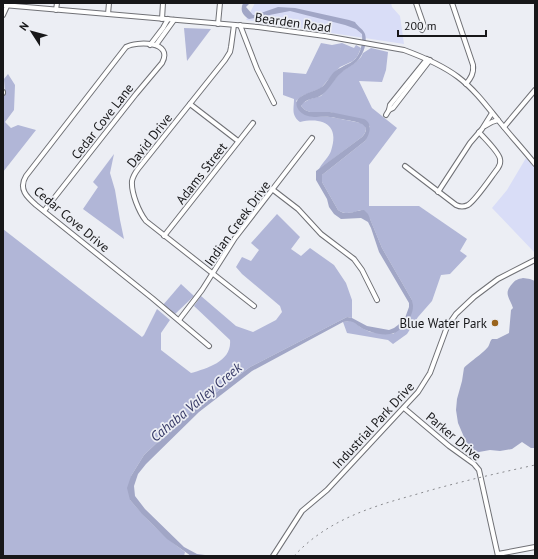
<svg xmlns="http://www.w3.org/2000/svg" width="538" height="559" font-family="'PT Sans',sans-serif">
<rect width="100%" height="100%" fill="#eceef4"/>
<!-- green -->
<g fill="#d9ddf7">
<polygon points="255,3 391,3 392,7 400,16 404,44 246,20"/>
<polygon points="526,158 535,168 535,253 492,208 507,190"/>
</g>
<!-- forest -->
<g fill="#b1b6d7">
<polygon points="184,28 211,29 187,61"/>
<path d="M321 43 332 45 342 43 354 48 356 45 361 48 357 57 353 61 340 67 334 73 321 88 302 96 296 101 309 116 331 117 361 123 365 126 366 129 365 133 362 137 326 164 319 169C322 163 329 157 331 151 340 125 323 117 300 122 291 115 294 109 294 99L283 95V72L306 74Z"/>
<path d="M371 48 388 52 386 70 382 82 359 81 372 108 397 128 369 165V206H419L467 239 460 251 467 256 450 274 441 275 432 301 418 317 407 334 393 344 388 340 347 333 343 322 349 321H353L360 327 370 332 393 334 409 320 412 300 382 248 370 219 360 210C352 213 345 215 338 210L322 182V175L365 141 370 126 330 112H310L305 110 301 106 303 103 310 99 321 96 341 72 355 63 361 57 363 53Z"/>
<polygon points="8,74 15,85 14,110 5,122 11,128 18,125 36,130 3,172 3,97 5,93 4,79"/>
<polygon points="114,154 110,173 115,190 120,220 124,239 83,209 98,187 93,182"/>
<path d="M277 214 300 237 291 249 301 256 310 248 334 265 346 283 352 300V318L347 317 250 367 194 409 162 438 144 455 131 476 130 500C147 520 164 537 185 552L184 556H3V229L142 337 144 335 157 309 170 320 161 333V350L191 373C208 368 232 361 230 340L194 306 201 296 236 326 253 332 276 320 282 312 280 306 242 274 236 267 242 257 251 261 259 250 251 243Z"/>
<polygon points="181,284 194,296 174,315 163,305"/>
</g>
<!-- water -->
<g fill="#a1a6c6">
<path d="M243 3H250L246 7 253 15 258 14 278 7 295 8 349 20 355 22C357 26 363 29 365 34 368 44 362 58 354 64 350 67 345 69 341 73 335 78 327 93 320 96 313 100 307 97 301 106L305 110 310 112H330L364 119C373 123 370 134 365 141L322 175V182L338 210C348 217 354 210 364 210L368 214 382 248 412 300C412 302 413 304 413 306 413 312 410 319 406 323 402 327 398 332 394 333 384 337 368 332 360 327 353 322 353 320 343 322L252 371 199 412 146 464 138 474 134 486 135 496 145 509 184 547 197 554 213 556H191L167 539 142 514 130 500 127 488 131 476 144 455 162 438 194 409 250 367 347 317 352 318 367 326 389 330 394 328 398 325 405 318 409 307V303L379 252 371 228 368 222 361 218 341 219 334 214 329 207 327 199 316 180V171L362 137C364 135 366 132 366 129 364 121 348 121 342 119 338 119 334 117 330 117 323 116 315 118 308 116 304 115 299 112 297 107 293 95 312 93 320 88 326 85 329 77 334 72 339 68 344 66 350 63 360 58 363 45 362 34L356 29 345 25 290 11 249 19C242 15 240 10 243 3Z"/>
<path d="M523 278 530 279 535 281V448H531L522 442 512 449 500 451 490 450 479 452 475 451 467 444 458 423 456 410 457 399 462 381 464 368C469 362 487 351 489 345 490 343 490 341 492 339H497L509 333 511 310 513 308C510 298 503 294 512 284 515 280 518 279 523 278Z"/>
</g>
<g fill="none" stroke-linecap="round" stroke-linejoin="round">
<!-- minor casing -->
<g stroke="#707176" stroke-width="6">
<g id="minor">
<polyline points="416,3 424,26 422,30"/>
<path d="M452 3 473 65C474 73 471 78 466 84"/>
<path d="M3 5 258 27 325 36 404 50C423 57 442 65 458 77 474 89 486 105 498 120 510 135 523 149 535 164"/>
<polyline points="56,10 57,3"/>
<polyline points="108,14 109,3"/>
<polyline points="3,15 8,4"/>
<polyline points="162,19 163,3"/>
<polyline points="218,24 220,3"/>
<path d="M234 25 231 47 230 52 225 60 138 169C135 173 133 176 132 181 131 193 139 212 146 221L254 306"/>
<polyline points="240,25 257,69 274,103"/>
<polyline points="150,45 163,28 168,19"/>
<polyline points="156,45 174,20"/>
<polyline points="3,92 3,93"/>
<polyline points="190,104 238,141"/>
<polyline points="389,110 390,105 427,59"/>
<polyline points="386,115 389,110 393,108 430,60"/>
<polyline points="485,126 492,122 498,120"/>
<polyline points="504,127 535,90"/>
<path d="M405 166 456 205C460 207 464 207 468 205 476 200 491 177 498 168 500 165 501 163 500 159 499 152 484 138 479 132"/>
<polyline points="272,189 298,209 321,234 354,259 362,270 377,300"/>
<polyline points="438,192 470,143 482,129 492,113"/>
<path d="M44 211 136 94 162 63C174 41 137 41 126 47L26 176C18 189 27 197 36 205L152 298 209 346"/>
<polyline points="164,236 253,123"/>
<polyline points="179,320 202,290 235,238 312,138"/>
<polyline points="404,408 449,446 474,464 479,470 498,556"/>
<polyline points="498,554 535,547"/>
<polyline points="273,556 302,511 327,490 418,392 430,373 447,327 456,314 474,297 498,279 535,260"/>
</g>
</g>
<!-- minor -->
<use href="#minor" stroke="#fff" stroke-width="4"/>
<!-- rail -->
<path stroke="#898a8e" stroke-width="1" stroke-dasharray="2 4" stroke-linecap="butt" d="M294 556C326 521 370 507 414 495 454 483 494 474 535 465"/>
</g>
<!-- markers -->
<circle fill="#9a641c" stroke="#eceef4" stroke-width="1.5" cx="495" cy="323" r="4"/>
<g text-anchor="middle" stroke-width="3.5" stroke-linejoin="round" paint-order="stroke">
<!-- street labels -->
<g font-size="13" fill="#171719" stroke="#eceef4">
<text transform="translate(293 22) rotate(8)" y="5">Bearden Road</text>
<text transform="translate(102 121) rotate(-52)" y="5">Cedar Cove Lane</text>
<text transform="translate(149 140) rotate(-52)" y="5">David Drive</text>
<text transform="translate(201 173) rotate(-52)" y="5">Adams Street</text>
<text transform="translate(72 219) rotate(40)" y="5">Cedar Cove Drive</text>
<text transform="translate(237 223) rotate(-54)" y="5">Indian Creek Drive</text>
<text transform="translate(373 425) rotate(-47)" y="5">Industrial Park Drive</text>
<text transform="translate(454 436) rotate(40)" y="5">Parker Drive</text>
</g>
<!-- poi labels -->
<g font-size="13" fill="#171719" stroke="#eceef4" text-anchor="end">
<text x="487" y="328">Blue Water Park</text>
</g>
<!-- water labels -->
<g font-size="14" font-style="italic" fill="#343764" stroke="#eceef4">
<text transform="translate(196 402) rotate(-40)" y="5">Cahaba Valley Creek</text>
</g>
</g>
<!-- border -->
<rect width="538" height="559" fill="none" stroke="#171719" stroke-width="8"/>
<!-- north arrow -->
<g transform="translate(32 32) rotate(306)" stroke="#eceef4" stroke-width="3" paint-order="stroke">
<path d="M0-3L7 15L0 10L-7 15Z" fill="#171719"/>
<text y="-6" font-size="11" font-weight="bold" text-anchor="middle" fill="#171719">N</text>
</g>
<!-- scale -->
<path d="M398 30v6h88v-6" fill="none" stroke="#171719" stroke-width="2"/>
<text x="404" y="30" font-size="12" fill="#171719" stroke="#eceef4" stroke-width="3" paint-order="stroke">200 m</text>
</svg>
